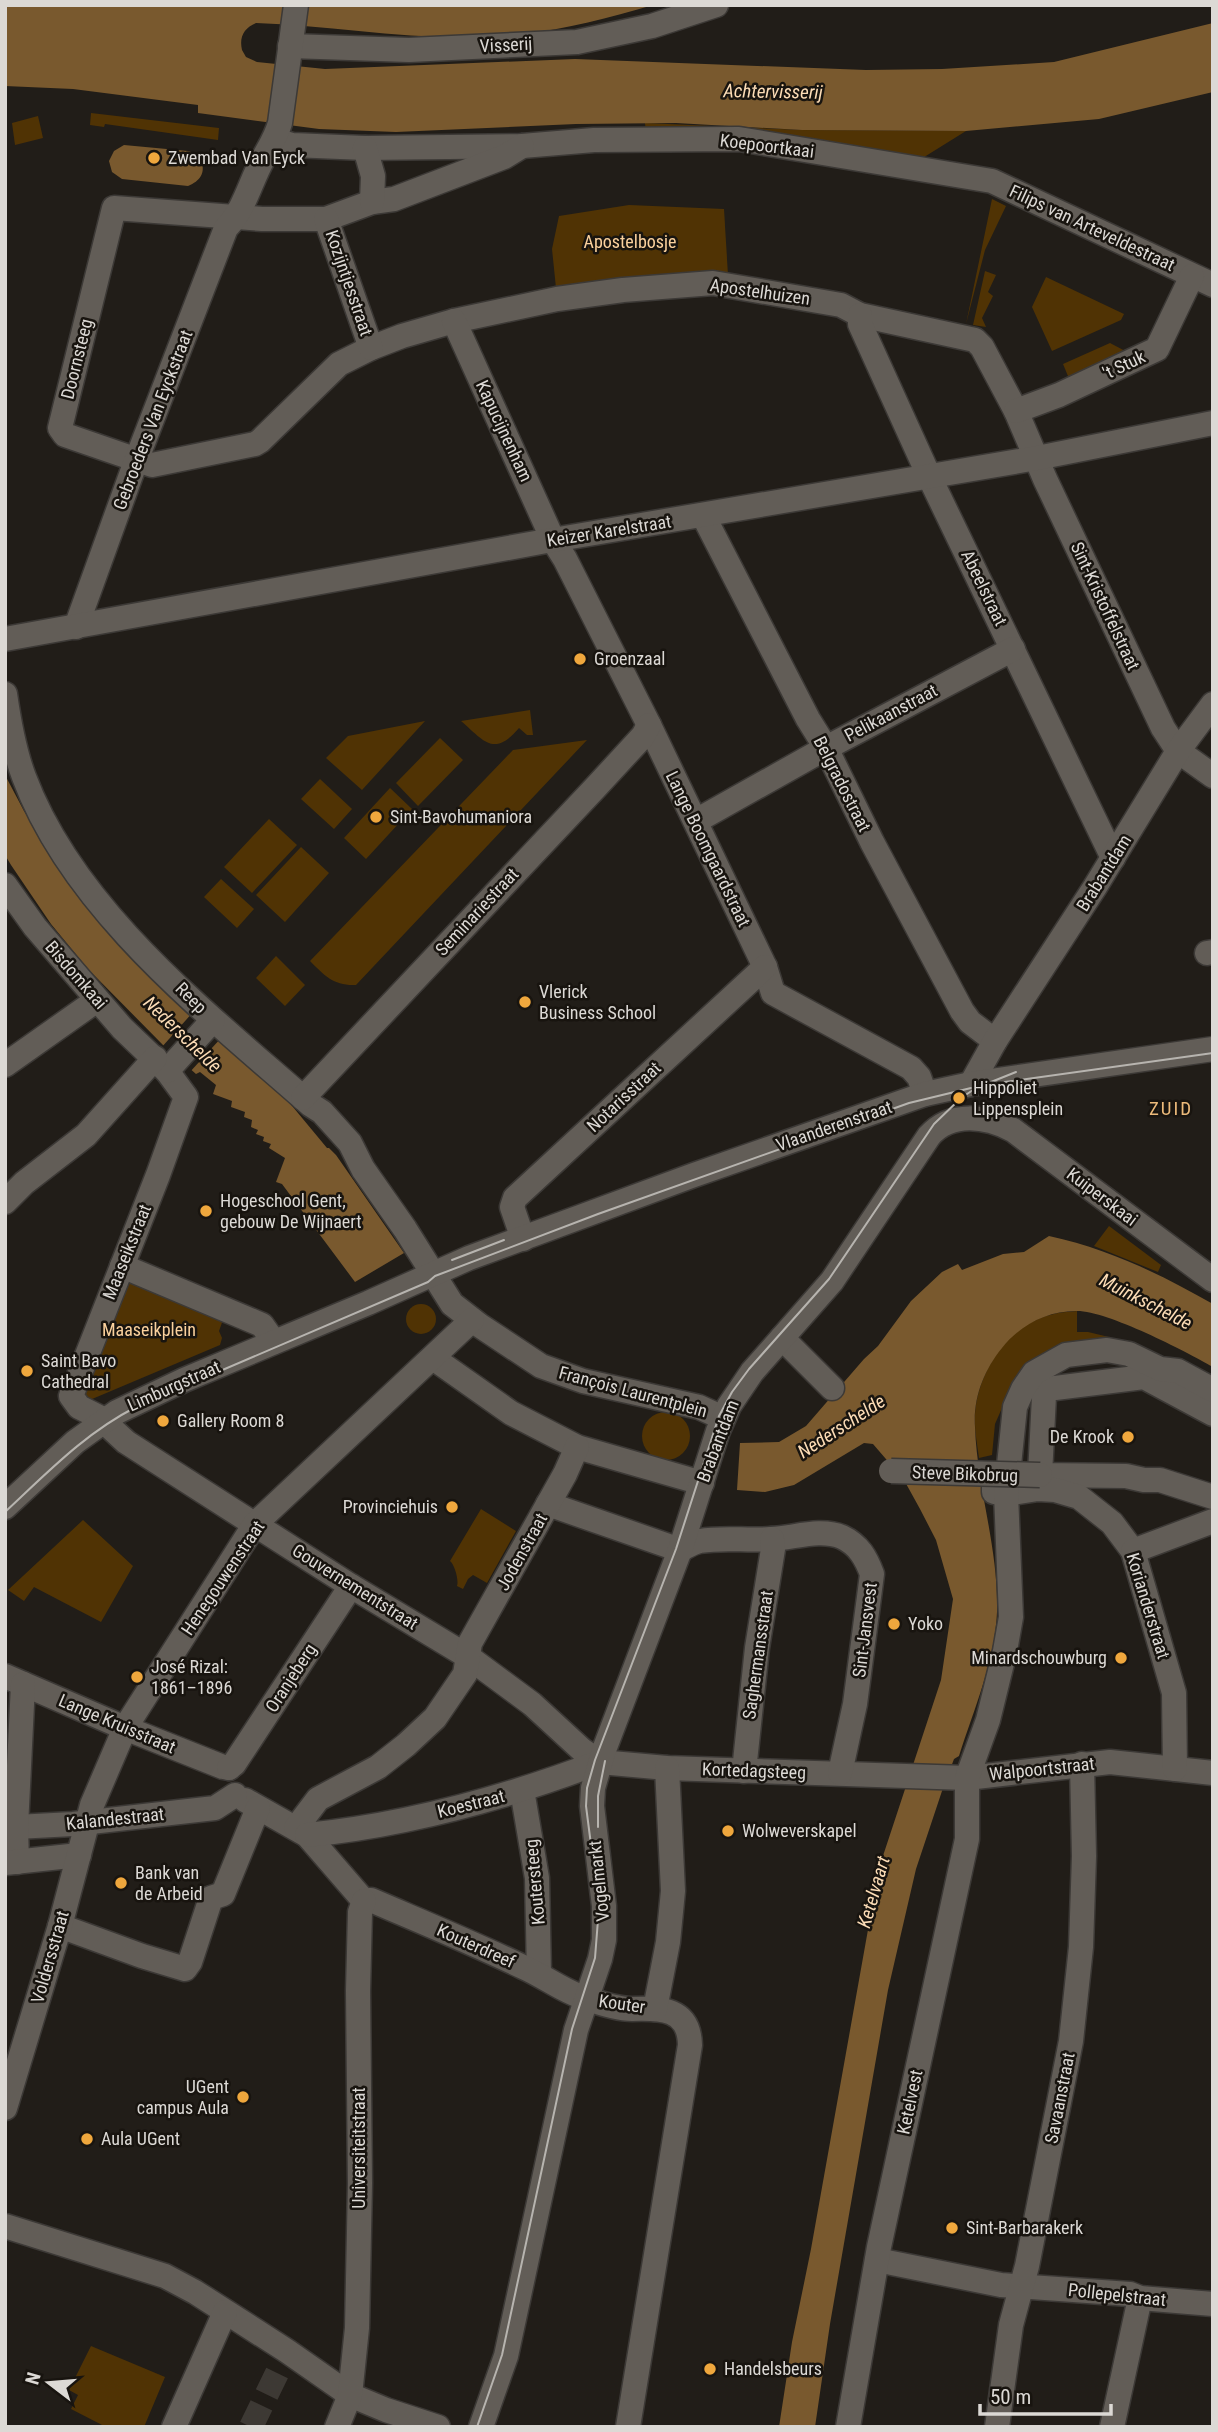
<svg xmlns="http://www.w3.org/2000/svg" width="1218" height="2432" font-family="'Roboto Condensed',sans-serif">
<rect width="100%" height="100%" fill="#211d18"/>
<!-- green -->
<g fill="#503304">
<polygon points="91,113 219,128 218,140 105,124 104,127 90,125"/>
<polygon points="38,116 43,138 15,145 12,123"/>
<polygon points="645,123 802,130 966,131 921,159 646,134"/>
<polygon points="992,199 1006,206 985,250 966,324"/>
<polygon points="629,205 724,209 728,275 556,288 552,249 559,216"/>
<polygon points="985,271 996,275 988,292 993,296 982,318 986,327 973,325"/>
<polygon points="1046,277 1124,314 1121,320 1052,351 1032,307"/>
<polygon points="1110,343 1129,353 1070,381 1063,364"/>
<path d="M530 710 533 735H527L519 728C494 757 485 742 461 721Z"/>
<polygon points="425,721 362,790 326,758 348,736"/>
<polygon points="440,738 463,760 418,806 396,783"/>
<path d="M587 740 356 985C334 986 325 976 310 961L513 750Z"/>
<polygon points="320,779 352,809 334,829 301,799"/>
<polygon points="390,788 412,809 366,859 344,838"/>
<polygon points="269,819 297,845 252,893 224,867"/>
<polygon points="301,847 329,873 285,922 256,895"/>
<polygon points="221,879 254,909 237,928 204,897"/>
<polygon points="276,956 305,985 285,1006 256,978"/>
<polygon points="1109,1226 1161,1265 1158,1272 1094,1246"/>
<polygon points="125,1281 224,1317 219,1331 222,1338 220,1345 85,1402 81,1398"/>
<circle cx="421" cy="1319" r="15"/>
<path d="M1077 1311V1332H1088L1109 1337 1097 1341 1009 1392 995 1424 992 1455 979 1458C977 1443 974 1429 975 1414 978 1372 1007 1326 1050 1315 1059 1312 1068 1312 1077 1311Z"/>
<circle cx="666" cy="1436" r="24"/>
<path d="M481 1509 516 1531 487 1583 473 1575 468 1579 463 1589 457 1586C459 1581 455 1565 450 1561Z"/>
<polygon points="83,1520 133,1566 101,1622 34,1587 24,1601 8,1590"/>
<polygon points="91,2346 165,2377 144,2427 106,2427 71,2409 78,2395 69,2390"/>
</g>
<!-- water -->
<g fill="#79592e">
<path d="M5 5H653C609 18 567 29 522 34 434 45 342 26 256 23 244 28 239 37 242 50L246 57 257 62 325 69 575 59 866 70 942 69 1054 62 1213 23V92L1099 119 966 131 802 130 676 123 576 124 396 132 319 129 198 113V105L73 89 5 86Z"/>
<path d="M124 145 188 151 196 154 201 160C206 173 200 181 188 186L122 179 112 172 109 161 114 151Z"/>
<polygon points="5,775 24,811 93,915 131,955 288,1101 327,1148 329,1148 336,1155 404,1253 355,1282 282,1184 276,1182 285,1158 269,1148 271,1144 263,1141 264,1137 256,1134 258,1130 251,1127 252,1120 244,1117 245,1112 231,1107 232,1101 213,1094 216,1085 200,1072 196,1074 163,1045 88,969 51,924 11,865 5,855"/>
<path d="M1049 1236C1109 1249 1160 1274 1213 1304V1367C1185 1351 1106 1310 1076 1311 1047 1311 1020 1325 1002 1348 984 1370 973 1398 975 1427 977 1488 999 1550 997 1612 995 1661 974 1709 959 1756L954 1759 942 1791 916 1869 888 1990 830 2324 815 2427H779L792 2342 811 2249 879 1868 941 1680 953 1599 936 1540 920 1509 904 1480 873 1444 864 1443 794 1485 765 1492 737 1490 740 1443 779 1442 806 1426 864 1359 878 1346 911 1301 942 1272 958 1264 962 1270 1003 1254 1024 1252Z"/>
</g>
<!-- pier -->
<polygon fill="#211d18" points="194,1011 222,1037 189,1073 161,1048"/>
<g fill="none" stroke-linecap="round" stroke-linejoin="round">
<!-- minor-tunnel -->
<polyline stroke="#3d3934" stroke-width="24" stroke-dasharray="24 12" stroke-linecap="butt" points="251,2427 279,2369"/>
<!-- minor casing -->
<g stroke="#3c3936" stroke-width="27">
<g id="minor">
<polyline points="290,46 409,50 577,42 652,26 716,5"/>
<polyline points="275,140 292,145 365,148 522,146 594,140 739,139 992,181 1213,285"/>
<polyline points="522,146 504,157 394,199 372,202 326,219 262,219 114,208 60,428 65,435 152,465 255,444 260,441 339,364 371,348 402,336 454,321 557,299 623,290 713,283 841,305 860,315 975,340 982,347 1016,411 1045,479 1163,728 1178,751 1213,776"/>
<polyline points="365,148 373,176 372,202"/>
<polyline points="326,219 371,348"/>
<polyline points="860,315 860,324 929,476 1113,858"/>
<polyline points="454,321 553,540 565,559 649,725 765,967 773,993 911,1068 919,1077 925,1094"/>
<polyline points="1016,411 1059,395 1157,349 1192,276"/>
<polyline points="703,515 808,719 826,748 872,842 962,1011 970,1022 995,1041"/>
<path d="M76 627 136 461 226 228C245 209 250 182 263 159 270 146 276 137 280 123L296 5"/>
<polyline points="5,639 541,542 1037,458 1213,423"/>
<path d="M5 694C9 722 14 751 24 777 74 911 207 1013 311 1105L322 1112 350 1143 363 1169 405 1229 452 1304 479 1325 541 1366 583 1381 699 1407 723 1418"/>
<polyline points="696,821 826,748 1013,649"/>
<polyline points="5,885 35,927 122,1028 167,1071 186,1097 158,1175 71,1396 79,1407 99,1417 126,1442 351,1586 467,1656 532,1704 582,1750 600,1762 667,1768 967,1778 1110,1762 1213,1773"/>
<polyline points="1207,953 1213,952"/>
<polyline points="5,1065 97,1000"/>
<polyline points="167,1071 213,1020"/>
<polyline points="971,1084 995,1041 1095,887 1178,751 1213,704"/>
<polyline points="303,1098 595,788 643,736 649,725"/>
<polyline points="5,1202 24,1183 86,1135 155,1058"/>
<polyline points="523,1239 512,1207 515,1198 765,967"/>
<polyline points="122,1266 262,1325 274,1342"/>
<polyline points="782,1338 832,1388"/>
<polyline points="433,1358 511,1413 577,1447 702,1483"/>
<polyline points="1213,1414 1144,1377 1047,1389 1044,1396 1040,1475 1126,1476 1144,1480 1160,1480 1213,1497"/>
<polyline points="994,1488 994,1492 1006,1494 1038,1489 1055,1490 1079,1497 1112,1523 1133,1551 1174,1693 1175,1769"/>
<path d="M548 1504 680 1550C686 1547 693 1542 700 1541 723 1537 748 1541 771 1539 794 1538 820 1528 842 1537 859 1545 866 1558 872 1574L855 1704 840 1773"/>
<polyline points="5,1507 75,1442 117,1412 184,1380 368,1303 469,1258 694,1175 925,1094 971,1084 1213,1049"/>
<polyline points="1133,1551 1213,1521"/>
<polyline points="5,1676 125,1728 223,1767 229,1768"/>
<polyline points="229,1768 234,1764 351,1586"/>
<polyline points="744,1771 757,1648 773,1549 772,1539"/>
<polyline points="522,1790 537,1878 539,1974"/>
<polyline points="245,1800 307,1835 364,1901"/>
<polyline points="16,1827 73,1824 215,1808 235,1795"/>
<polyline points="296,1828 318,1799 378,1767 406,1745 435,1718 465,1674 470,1643 565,1474 577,1447"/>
<path d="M307 1835C408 1825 505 1798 600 1762"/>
<polyline points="17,1862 16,1827 23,1684"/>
<polyline points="5,1863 79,1855"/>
<path d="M364 1901 371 1900C422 1922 473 1943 523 1967 544 1976 564 1992 585 1998 599 2003 618 2009 632 2009 661 2008 689 2008 690 2045L628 2427"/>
<polyline points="60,1926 142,1956 185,1969 190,1962 211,1898 223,1894 258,1808"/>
<polyline points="655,2009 668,1942 673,1891 667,1768"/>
<polyline points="5,2108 60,1926 92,1805 125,1728 255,1524 472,1320"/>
<polyline points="5,2226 165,2276 195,2292 287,2351 350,2395 386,2410 438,2427"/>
<polyline points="877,2260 1001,2285 1130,2294 1140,2298 1213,2304"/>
<polyline points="174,2427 225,2312"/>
<polyline points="337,2427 350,2395 357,2328 360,2183 358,1991 360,1912 364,1901"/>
<path d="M481 2427 506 2356 576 2030 600 1959 604 1940V1906L592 1806 593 1788 604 1750 680 1550 718 1431 729 1406 752 1372 832 1281 929 1136C951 1111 986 1116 1013 1130L1213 1280"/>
<polyline points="848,2427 879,2247 967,1839 967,1778 988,1720 1005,1651 1011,1617 1006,1494 1015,1407 1023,1389 1034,1373 1066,1355 1107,1350 1129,1354 1160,1369 1178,1371 1213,1390"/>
<polyline points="997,2427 1011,2325 1027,2266 1071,2041 1081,1947 1084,1856 1082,1764"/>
<polyline points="1112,2427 1140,2298"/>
</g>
</g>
<!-- minor -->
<use href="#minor" stroke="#625d57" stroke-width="24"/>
<!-- tram -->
<g stroke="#b7b4af" stroke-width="2">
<polyline points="1005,1082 1213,1053"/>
<polyline points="452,1260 504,1240"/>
<path d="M5 1512C47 1473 85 1433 136 1407L428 1282 435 1276 598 1214 909 1103 971 1088"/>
<polyline points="598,1827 598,1796 605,1761"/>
<polyline points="477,2427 502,2355 572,2029 595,1958 599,1907 586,1806 587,1788 595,1760 676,1549 719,1416 732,1392 749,1369 829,1279 934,1124 961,1098 976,1088 1016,1072"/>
</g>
<!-- minor-bridge casing -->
<g stroke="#3c3936" stroke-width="27" stroke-linecap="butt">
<polyline id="minor-bridge" points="891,1471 1040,1475"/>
</g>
<!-- minor-bridge -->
<use href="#minor-bridge" stroke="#625d57" stroke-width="24"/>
</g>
<!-- markers -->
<g fill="#efa73d" stroke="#18140f" stroke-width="2.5">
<circle cx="154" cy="158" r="7"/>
<circle cx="580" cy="659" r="7"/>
<circle cx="376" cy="817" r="7"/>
<circle cx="525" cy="1002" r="7"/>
<circle cx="959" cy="1098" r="7"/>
<circle cx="206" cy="1211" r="7"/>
<circle cx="27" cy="1371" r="7"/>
<circle cx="163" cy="1421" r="7"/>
<circle cx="1128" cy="1437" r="7"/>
<circle cx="452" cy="1507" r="7"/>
<circle cx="894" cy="1624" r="7"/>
<circle cx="1121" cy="1658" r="7"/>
<circle cx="137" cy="1677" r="7"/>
<circle cx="728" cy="1831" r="7"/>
<circle cx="121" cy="1883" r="7"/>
<circle cx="243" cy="2097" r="7"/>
<circle cx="87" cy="2139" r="7"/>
<circle cx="952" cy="2228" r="7"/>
<circle cx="710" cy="2369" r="7"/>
</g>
<g text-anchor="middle" stroke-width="5" stroke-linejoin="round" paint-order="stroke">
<!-- street labels -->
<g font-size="18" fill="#dcd9d5" stroke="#18140f">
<text transform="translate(506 45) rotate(-3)" y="6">Visserij</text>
<text transform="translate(767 146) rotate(7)" y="6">Koepoortkaai</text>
<text transform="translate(1092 228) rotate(25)" y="6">Filips van Arteveldestraat</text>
<text transform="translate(349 283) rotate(71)" y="6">Kozijntjesstraat</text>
<text transform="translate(760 292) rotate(8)" y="6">Apostelhuizen</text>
<text transform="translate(77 359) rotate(-76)" y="6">Doornsteeg</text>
<text transform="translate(1124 365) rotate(-25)" y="6">'t Stuk</text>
<text transform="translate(153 420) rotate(-69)" y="6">Gebroeders Van Eyckstraat</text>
<text transform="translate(504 431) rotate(65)" y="6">Kapucijnenham</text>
<text transform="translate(609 531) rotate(-9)" y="6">Keizer Karelstraat</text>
<text transform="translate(984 588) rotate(64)" y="6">Abeelstraat</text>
<text transform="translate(1105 606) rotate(65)" y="6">Sint-Kristoffelstraat</text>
<text transform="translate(891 713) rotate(-28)" y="6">Pelikaanstraat</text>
<text transform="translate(842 784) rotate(63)" y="6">Belgradostraat</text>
<text transform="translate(708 849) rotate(64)" y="6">Lange Boomgaardstraat</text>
<text transform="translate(1104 873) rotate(-58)" y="6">Brabantdam</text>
<text transform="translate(477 912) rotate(-47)" y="6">Seminariestraat</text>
<text transform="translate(76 975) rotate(49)" y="6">Bisdomkaai</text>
<text transform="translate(191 998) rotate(45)" y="6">Reep</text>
<text transform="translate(624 1097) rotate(-43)" y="6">Notarisstraat</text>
<text transform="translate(834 1126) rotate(-19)" y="6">Vlaanderenstraat</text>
<text transform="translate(1102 1197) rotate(37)" y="6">Kuiperskaai</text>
<text transform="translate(127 1252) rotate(-68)" y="6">Maaseikstraat</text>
<text transform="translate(174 1386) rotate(-24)" y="6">Limburgstraat</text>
<text transform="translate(633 1392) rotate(15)" y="6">François Laurentplein</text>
<text transform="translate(718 1441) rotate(-69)" y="6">Brabantdam</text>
<text transform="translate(965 1474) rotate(2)" y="6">Steve Bikobrug</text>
<text transform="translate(522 1552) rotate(-61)" y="6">Jodenstraat</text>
<text transform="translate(223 1578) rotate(-56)" y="6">Henegouwenstraat</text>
<text transform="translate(355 1587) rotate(32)" y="6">Gouvernementstraat</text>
<text transform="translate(1148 1606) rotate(73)" y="6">Korianderstraat</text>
<text transform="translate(865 1630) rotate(-83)" y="6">Sint-Jansvest</text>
<text transform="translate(758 1655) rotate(-82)" y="6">Saghermansstraat</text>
<text transform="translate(291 1678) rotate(-57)" y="6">Oranjeberg</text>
<text transform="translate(117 1724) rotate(23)" y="6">Lange Kruisstraat</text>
<text transform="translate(1042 1769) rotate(-6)" y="6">Walpoortstraat</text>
<text transform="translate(754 1771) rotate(2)" y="6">Kortedagsteeg</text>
<text transform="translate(471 1804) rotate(-14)" y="6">Koestraat</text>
<text transform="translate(115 1819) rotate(-6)" y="6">Kalandestraat</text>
<text transform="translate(599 1881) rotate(-96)" y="6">Vogelmarkt</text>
<text transform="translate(535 1882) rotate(-95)" y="6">Koutersteeg</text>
<text transform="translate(476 1946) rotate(24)" y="6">Kouterdreef</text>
<text transform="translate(50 1957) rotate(-74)" y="6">Voldersstraat</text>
<text transform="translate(622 2004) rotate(8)" y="6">Kouter</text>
<text transform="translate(1060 2098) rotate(-79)" y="6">Savaanstraat</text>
<text transform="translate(910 2102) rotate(-78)" y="6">Ketelvest</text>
<text transform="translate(359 2148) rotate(-90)" y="6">Universiteitstraat</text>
<text transform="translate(1117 2295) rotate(6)" y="6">Pollepelstraat</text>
</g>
<!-- poi labels -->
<g font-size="18" fill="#dcd9d5" stroke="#18140f" text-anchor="start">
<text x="168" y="164">Zwembad Van Eyck</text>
<text x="594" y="665">Groenzaal</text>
<text x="390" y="823">Sint-Bavohumaniora</text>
<text x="539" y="998">Vlerick<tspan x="539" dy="21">Business School</tspan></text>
<text x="973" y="1094">Hippoliet<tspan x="973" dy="21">Lippensplein</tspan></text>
<text x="220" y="1207">Hogeschool Gent,<tspan x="220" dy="21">gebouw De Wijnaert</tspan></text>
<text x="41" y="1367">Saint Bavo<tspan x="41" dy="21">Cathedral</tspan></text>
<text x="177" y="1427">Gallery Room 8</text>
<text x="1114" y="1443" text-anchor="end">De Krook</text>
<text x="438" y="1513" text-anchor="end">Provinciehuis</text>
<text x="908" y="1630">Yoko</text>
<text x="1107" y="1664" text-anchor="end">Minardschouwburg</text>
<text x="151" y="1673">José Rizal:<tspan x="151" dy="21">1861–1896</tspan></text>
<text x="742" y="1837">Wolweverskapel</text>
<text x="135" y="1879">Bank van<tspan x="135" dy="21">de Arbeid</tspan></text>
<text x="229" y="2093" text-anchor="end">UGent<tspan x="229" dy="21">campus Aula</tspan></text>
<text x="101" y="2145">Aula UGent</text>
<text x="966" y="2234">Sint-Barbarakerk</text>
<text x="724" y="2375">Handelsbeurs</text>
</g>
<!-- park labels -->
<g font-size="18" fill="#fbd19d" stroke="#18140f">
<text x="630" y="248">Apostelbosje</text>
<text x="149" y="1336">Maaseikplein</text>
</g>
<!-- water labels -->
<g font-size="19" font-style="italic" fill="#fcdcb6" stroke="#18140f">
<text transform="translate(773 91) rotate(1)" y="7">Achtervisserij</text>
<text transform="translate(183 1034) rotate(44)" y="7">Nederschelde</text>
<text transform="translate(1146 1301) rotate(27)" y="7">Muinkschelde</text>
<text transform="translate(841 1426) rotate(-33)" y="7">Nederschelde</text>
<text transform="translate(873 1892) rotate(-74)" y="7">Ketelvaart</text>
</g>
<!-- neighbourhood labels -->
<g font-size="19" letter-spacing="2" fill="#ecba7a" stroke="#18140f">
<text x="1171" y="1115">ZUID</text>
</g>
</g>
<!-- border -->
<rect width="1218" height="2432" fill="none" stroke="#dcd9d5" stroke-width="14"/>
<!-- north arrow -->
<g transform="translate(49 2383) rotate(286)" stroke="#18140f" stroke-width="5" paint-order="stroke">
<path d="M0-5L12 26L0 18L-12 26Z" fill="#dcd9d5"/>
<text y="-10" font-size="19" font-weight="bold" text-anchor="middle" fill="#dcd9d5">N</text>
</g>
<!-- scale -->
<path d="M980 2404v10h131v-10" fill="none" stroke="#dcd9d5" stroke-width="3.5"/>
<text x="990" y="2404" font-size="21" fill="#dcd9d5" stroke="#18140f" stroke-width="5" paint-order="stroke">50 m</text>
</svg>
